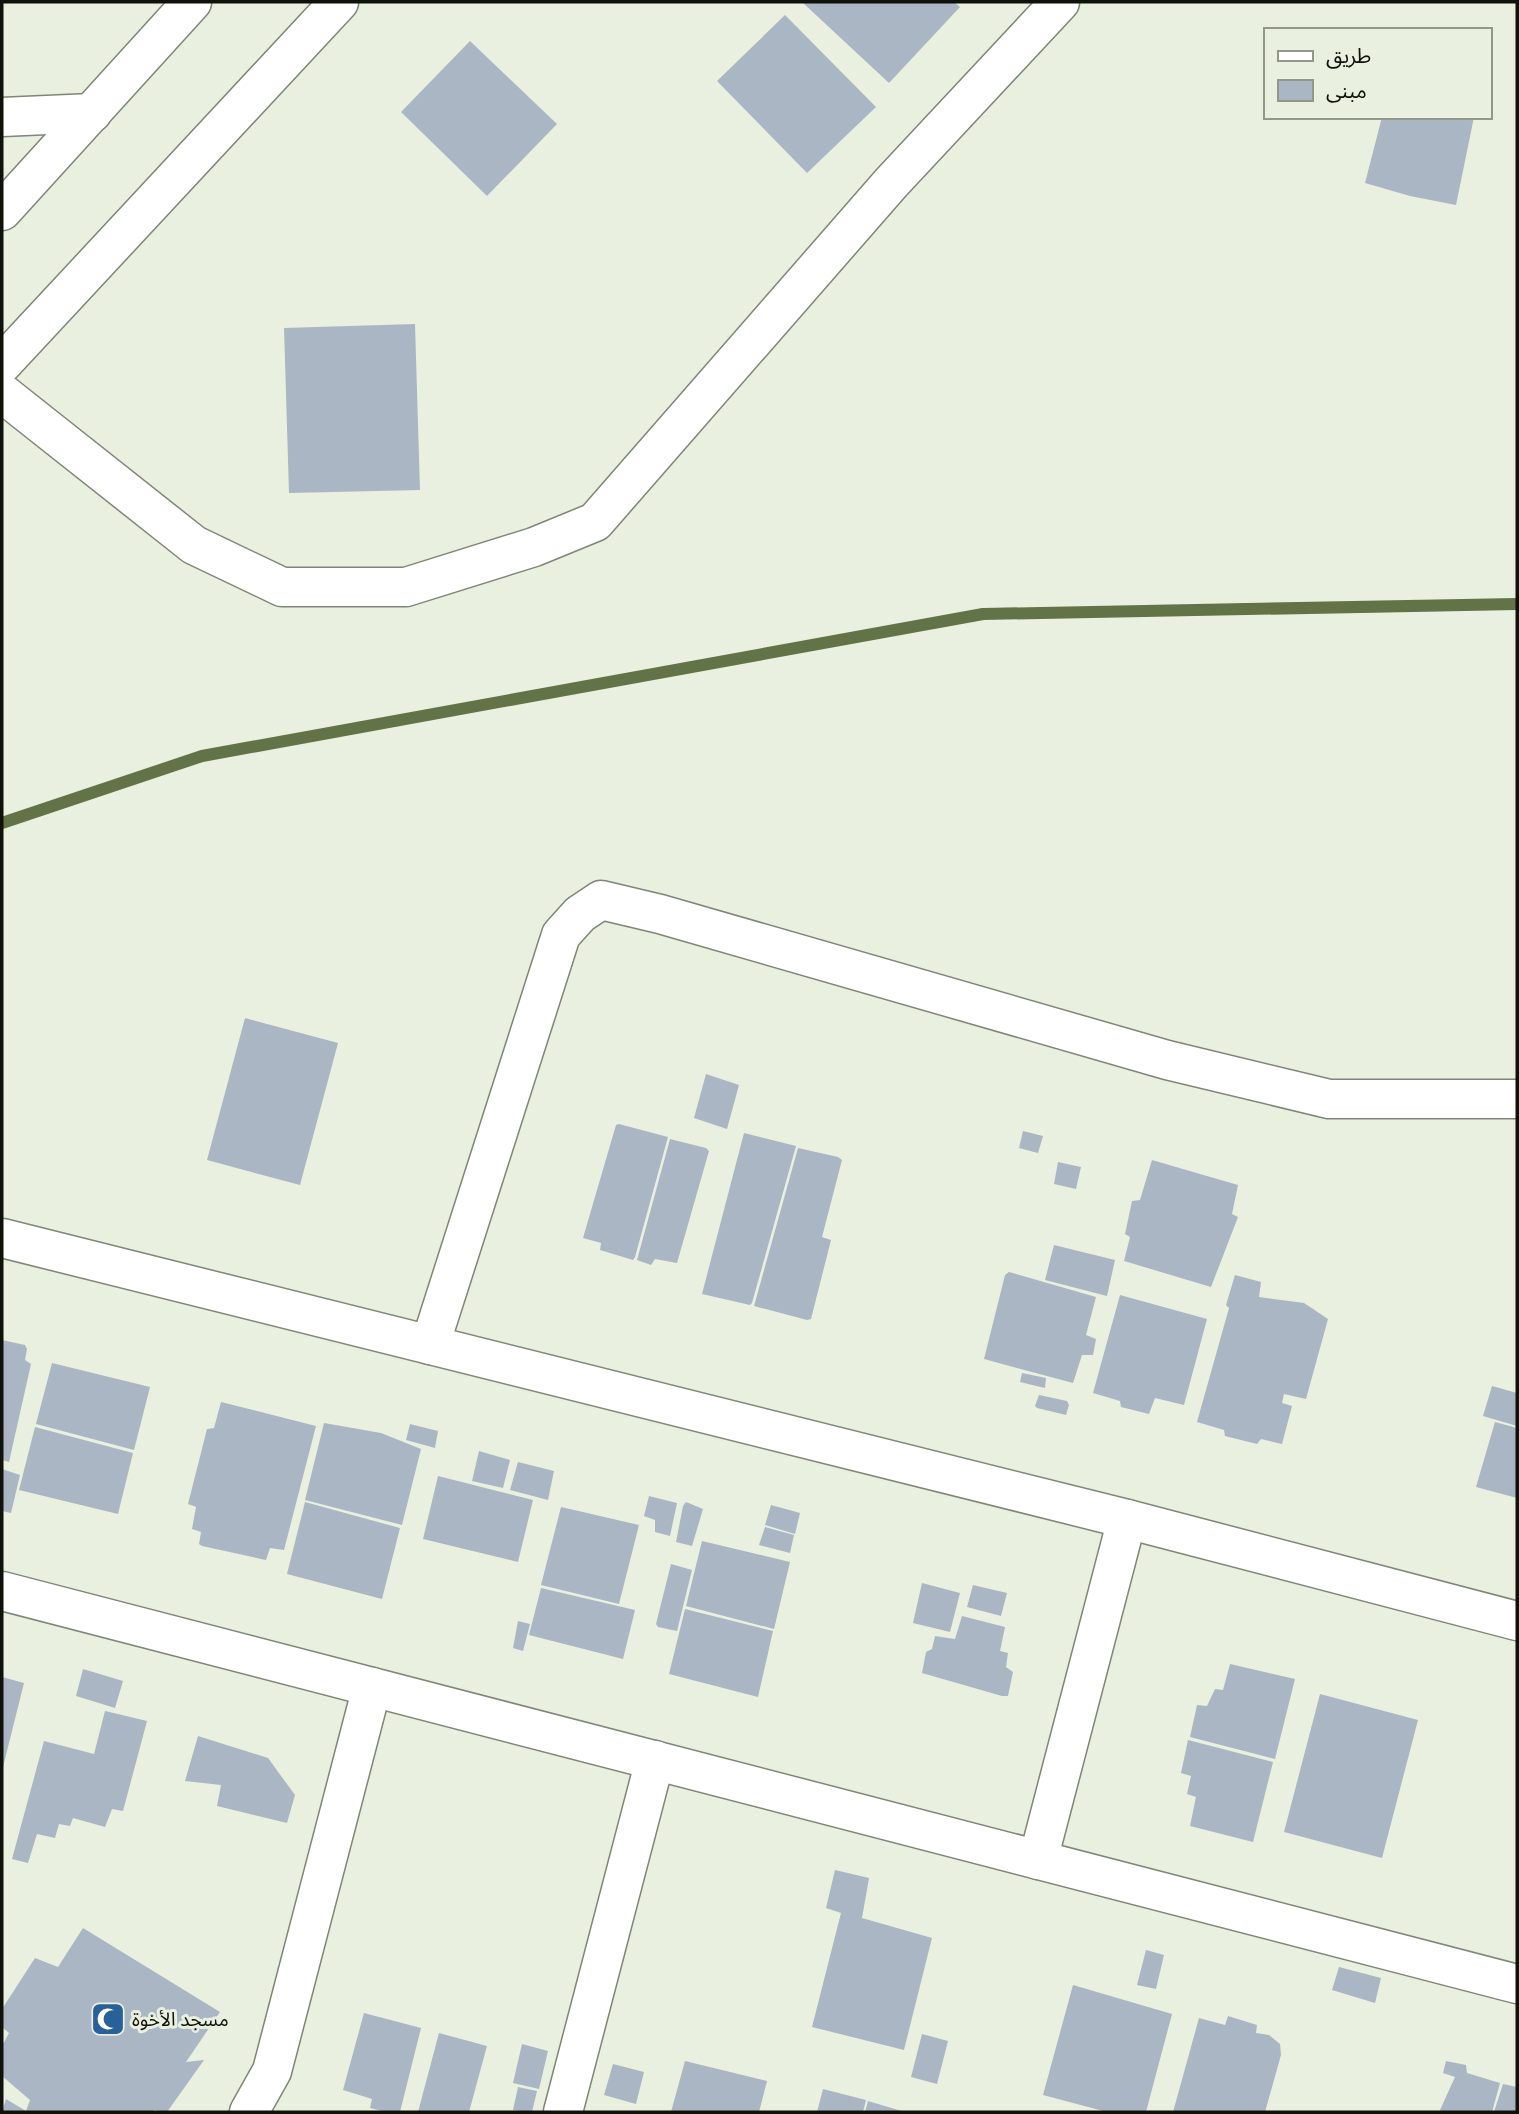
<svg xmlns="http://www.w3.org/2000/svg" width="1519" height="2114" font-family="'Noto Serif','Noto Sans Arabic',serif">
<rect width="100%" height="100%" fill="#e9f0df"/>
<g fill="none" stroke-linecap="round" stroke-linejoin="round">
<!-- stream -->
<polyline stroke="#627347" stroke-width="12" points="2,823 202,756 983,614 1517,604"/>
</g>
<!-- building -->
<g fill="#aab6c4">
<polygon points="802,2 954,2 960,7 889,83"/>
<polygon points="785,15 876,107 807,173 717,81"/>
<polygon points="470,41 557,124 487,196 401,112"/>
<polygon points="1382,117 1474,117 1456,205 1410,196 1365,183"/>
<polygon points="415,324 420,490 289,493 284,328"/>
<polygon points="245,1018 338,1043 300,1185 207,1160"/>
<polygon points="706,1074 739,1085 727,1129 694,1118"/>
<polygon points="619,1124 668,1137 635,1257 633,1260 600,1250 601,1243 583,1238 616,1125"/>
<polygon points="1023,1131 1043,1136 1038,1153 1019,1148"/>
<polygon points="744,1133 796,1146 752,1303 750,1305 702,1294"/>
<polygon points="670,1139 706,1148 709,1151 677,1263 655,1259 651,1265 637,1260"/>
<polygon points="798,1148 838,1157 842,1160 822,1237 831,1240 811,1319 807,1320 754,1306"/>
<polygon points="1152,1160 1238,1185 1232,1214 1238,1217 1211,1287 1124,1261 1130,1237 1125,1234 1132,1201 1140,1200"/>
<polygon points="1058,1162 1081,1167 1076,1189 1054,1184"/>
<polygon points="1054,1245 1115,1260 1107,1296 1045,1280"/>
<polygon points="1009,1272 1096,1297 1086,1335 1096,1339 1093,1355 1082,1355 1073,1383 984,1359 1005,1275"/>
<polygon points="1235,1275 1261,1282 1259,1297 1304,1303 1328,1319 1306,1399 1284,1394 1282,1403 1292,1406 1282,1444 1261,1439 1257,1444 1225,1436 1224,1430 1197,1422 1229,1308 1226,1305"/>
<polygon points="1120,1295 1207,1319 1184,1405 1155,1398 1149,1414 1121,1407 1120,1401 1093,1393"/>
<polygon points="2,1340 25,1345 27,1349 25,1360 31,1364 9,1462 2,1460"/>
<polygon points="52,1363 150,1387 134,1450 36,1424"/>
<polygon points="1022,1373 1046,1378 1045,1388 1020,1382"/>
<polygon points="1492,1386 1517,1393 1517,1426 1483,1416"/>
<polygon points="1039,1395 1067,1401 1069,1405 1066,1415 1037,1408 1035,1406"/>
<polygon points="221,1402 316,1426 284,1550 270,1548 266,1560 202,1546 199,1544 201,1532 192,1529 196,1507 188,1504 207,1429 214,1428"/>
<polygon points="1495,1422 1517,1428 1517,1498 1476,1487"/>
<polygon points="324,1423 381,1433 421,1449 402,1525 305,1500"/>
<polygon points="410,1424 438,1431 435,1448 406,1440"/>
<polygon points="35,1427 133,1453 118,1514 19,1490"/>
<polygon points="479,1451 510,1460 503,1488 472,1481"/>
<polygon points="518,1462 554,1471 548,1500 510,1490"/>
<polygon points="2,1469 20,1475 11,1513 2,1511"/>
<polygon points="438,1476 533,1500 518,1562 423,1539"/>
<polygon points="649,1496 677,1503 670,1536 655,1532 655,1520 644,1516"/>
<polygon points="305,1502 400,1528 382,1599 287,1574"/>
<polygon points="686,1502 703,1509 692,1546 676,1542 683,1506"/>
<polygon points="771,1505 800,1513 795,1534 765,1525"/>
<polygon points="561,1507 639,1525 619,1604 541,1585"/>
<polygon points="765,1527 794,1535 790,1553 759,1545"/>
<polygon points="702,1541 790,1562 774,1629 686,1606"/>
<polygon points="671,1564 692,1570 677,1631 658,1627 656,1624"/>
<polygon points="922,1583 960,1593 950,1632 913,1623"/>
<polygon points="973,1585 1007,1593 1001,1616 967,1607"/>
<polygon points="541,1588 635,1610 623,1659 529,1635"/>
<polygon points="685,1609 773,1631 758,1697 669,1674"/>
<polygon points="962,1616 1005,1627 1000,1651 1008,1653 1006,1667 1013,1672 1008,1696 1002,1696 922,1673 926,1652 932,1649 935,1636 955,1639"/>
<polygon points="518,1621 530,1624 523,1651 513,1648"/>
<polygon points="1230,1664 1295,1679 1275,1759 1190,1737 1197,1705 1207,1706 1215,1689 1223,1690"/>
<polygon points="83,1669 123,1681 115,1708 76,1696"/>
<polygon points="2,1677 24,1683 3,1767 2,1767"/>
<polygon points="1320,1694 1418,1720 1382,1858 1284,1832"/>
<polygon points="105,1711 147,1721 123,1811 112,1809 105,1827 73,1818 70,1826 59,1824 55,1838 37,1834 28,1863 12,1859 44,1741 94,1754"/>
<polygon points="198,1736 268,1758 295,1795 287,1823 217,1806 221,1785 185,1781"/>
<polygon points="1188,1740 1273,1762 1253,1842 1190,1826 1196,1797 1187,1794 1191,1776 1181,1773"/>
<polygon points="835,1870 869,1878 862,1918 932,1938 904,2050 812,2027 841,1913 826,1908"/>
<polygon points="83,1928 220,2012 186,2062 204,2060 167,2112 154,2110 152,2112 2,2112 6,2099 26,2111 30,2100 2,2076 2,2046 9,2033 2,2027 2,2009 35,1958 58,1967"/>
<polygon points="1146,1950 1164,1955 1156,1989 1137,1985"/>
<polygon points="1339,1967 1381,1978 1375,2003 1332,1990"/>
<polygon points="1073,1985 1172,2014 1146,2112 1107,2112 1043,2095"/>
<polygon points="364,2013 421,2028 400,2112 386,2112 370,2108 372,2099 343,2090"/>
<polygon points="1228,2016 1257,2025 1256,2033 1269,2035 1280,2044 1281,2055 1265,2112 1173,2112 1199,2018 1225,2025"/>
<polygon points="439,2033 487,2046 469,2112 418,2112"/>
<polygon points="922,2034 948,2041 937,2084 911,2077"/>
<polygon points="522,2044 548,2051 539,2089 513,2083"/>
<polygon points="685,2061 767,2081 759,2112 671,2112"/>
<polygon points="1446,2061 1466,2065 1467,2073 1500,2083 1492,2112 1441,2112 1440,2110 1455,2077 1443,2073"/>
<polygon points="613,2064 644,2072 636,2104 604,2095"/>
<polygon points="1503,2084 1517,2087 1517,2112 1494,2112"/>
<polygon points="518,2087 537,2091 532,2112 513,2110"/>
<polygon points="823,2089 866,2100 863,2112 817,2112"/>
<polygon points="868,2101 905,2112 865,2112"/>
</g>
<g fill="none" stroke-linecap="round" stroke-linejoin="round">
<!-- minor casing -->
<g stroke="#7f8676" stroke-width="41">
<g id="minor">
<polyline points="2,117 92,113"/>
<polyline points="2,211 192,2"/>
<polyline points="2,364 339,2"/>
<polyline points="2,393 194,545 282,587 406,587 534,547 595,522 891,183 1060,2"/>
<polyline points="2,1238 1127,1519 1517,1621"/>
<polyline points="430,1345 561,935 580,914 601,900 660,914 1167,1060 1329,1099 1517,1099"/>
<polyline points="2,1591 1517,1984"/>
<polyline points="1038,1860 1127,1519"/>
<polyline points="249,2112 272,2071 372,1687"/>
<polyline points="563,2112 655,1760"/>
</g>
</g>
<!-- minor -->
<use href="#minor" stroke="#fff" stroke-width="38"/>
</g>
<!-- icons -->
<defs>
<g id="mosque-square" transform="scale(1.75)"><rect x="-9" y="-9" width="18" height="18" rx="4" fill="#286098" stroke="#e9f0df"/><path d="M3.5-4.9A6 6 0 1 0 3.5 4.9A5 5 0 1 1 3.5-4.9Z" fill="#fff"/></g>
</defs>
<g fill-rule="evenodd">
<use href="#mosque-square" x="108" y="2019"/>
</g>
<g text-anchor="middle" stroke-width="6" stroke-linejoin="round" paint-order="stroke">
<!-- poi labels -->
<g font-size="19" fill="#0f110b" stroke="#e9f0df" text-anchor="start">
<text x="132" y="2026">مسجد الأخوة</text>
</g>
</g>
<!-- border -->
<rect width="1519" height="2114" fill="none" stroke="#0f110b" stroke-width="7"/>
<!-- legend -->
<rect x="1264" y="28" width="228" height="91" fill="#e9f0df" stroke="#92978a" stroke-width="2"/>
<rect x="1278" y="51" width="35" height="10" fill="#ffffff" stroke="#92978a" stroke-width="2"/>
<text x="1326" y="63" font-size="21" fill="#0f110b">طريق</text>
<rect x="1278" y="80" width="35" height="21" fill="#aab6c4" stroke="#92978a" stroke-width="2"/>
<text x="1326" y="98" font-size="21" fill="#0f110b">مبنى</text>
</svg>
